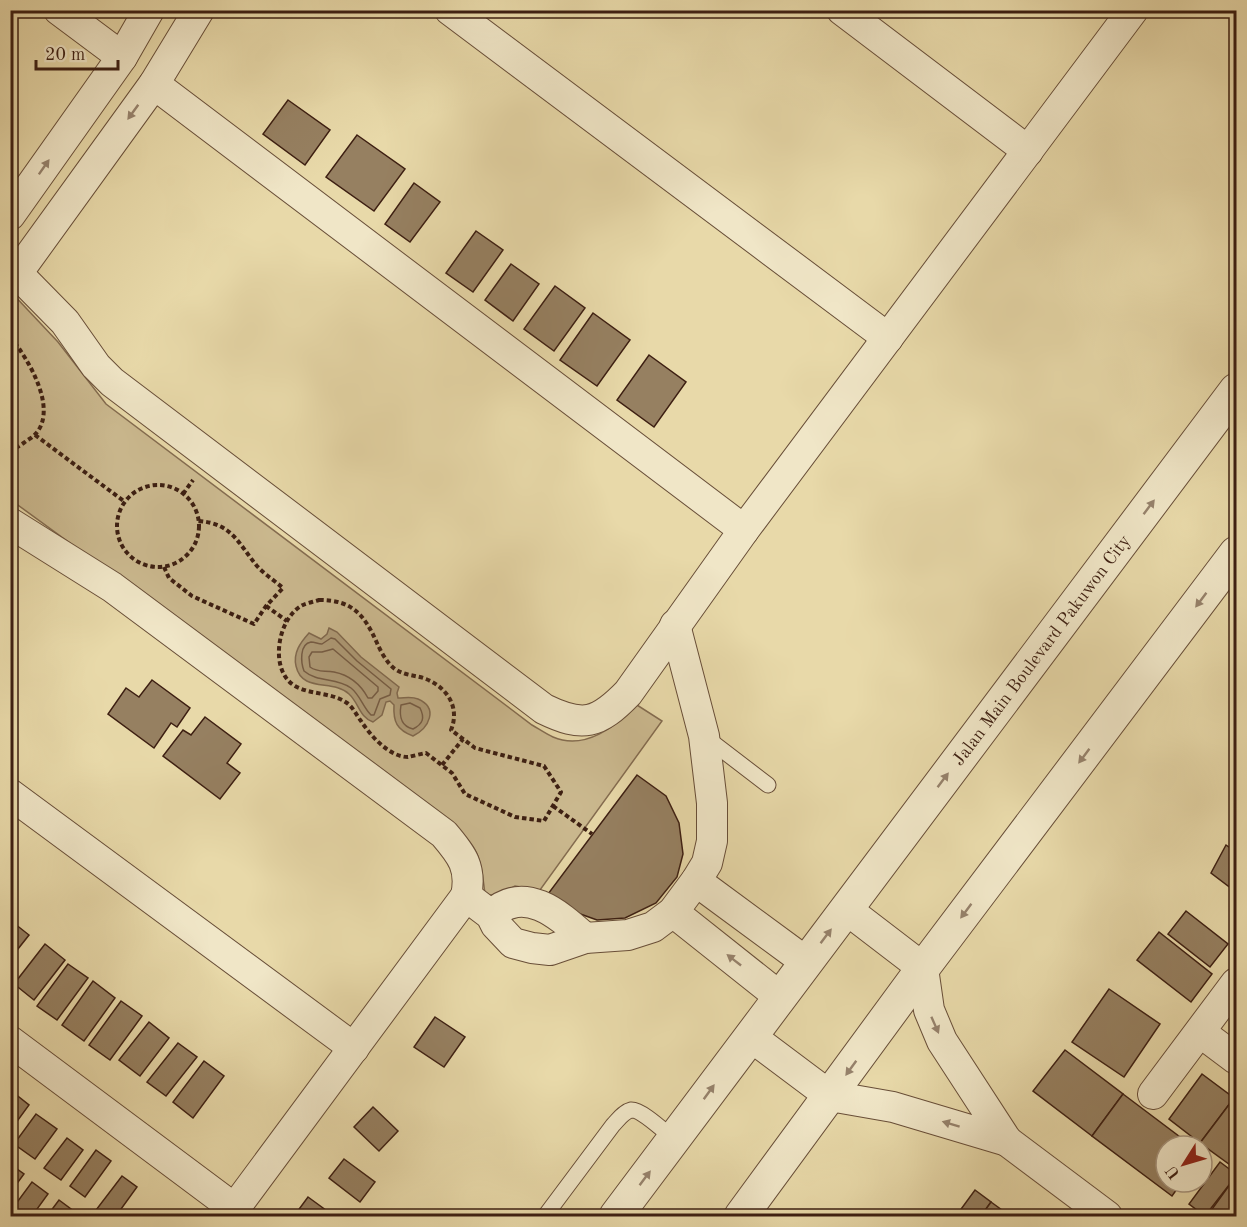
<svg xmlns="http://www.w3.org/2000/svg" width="1247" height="1227" font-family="'Old Standard TT',serif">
<rect width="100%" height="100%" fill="#e8d9a9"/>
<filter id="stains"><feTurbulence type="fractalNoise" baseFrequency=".00333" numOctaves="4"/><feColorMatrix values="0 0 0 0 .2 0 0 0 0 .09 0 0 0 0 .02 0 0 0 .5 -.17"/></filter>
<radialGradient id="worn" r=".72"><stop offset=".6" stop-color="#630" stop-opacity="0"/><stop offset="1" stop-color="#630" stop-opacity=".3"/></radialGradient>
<!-- green -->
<path fill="#cbb98f" stroke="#846c50" stroke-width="1.5" d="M10 291 58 342 106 404 532 725C539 729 546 734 553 737 585 751 616 726 637 705L662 721 540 890 515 886 496 896 485 894C480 854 479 848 449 820L11 500Z"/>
<!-- water -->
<path fill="#ae9a76" stroke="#81694e" stroke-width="1.5" d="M329 628 337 632 361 657 399 687 397 693 398 698C405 698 411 696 418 699 439 708 429 728 413 736 397 730 393 722 394 705L390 701 386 702 382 715 373 722C359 717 359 703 349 694 333 679 302 693 296 666 293 653 300 643 309 633L321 639 327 634Z"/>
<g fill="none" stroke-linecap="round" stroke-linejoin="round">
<!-- shore -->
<g stroke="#765c44" stroke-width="1.5">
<path d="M331 638 335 639 357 661 391 689 390 695 380 699 374 715H371C363 707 360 695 351 688 336 677 318 683 304 671 301 663 299 644 311 642 315 642 318 644 322 644Z"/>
<path d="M333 649 378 687V691L372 698H368C361 685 349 675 334 672 325 670 318 673 310 667L309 657 312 652H322Z"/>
<path d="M410 703 420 708C425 718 423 724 413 729 401 726 399 717 401 705Z"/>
</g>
</g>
<!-- building -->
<g fill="#968061" stroke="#3d1f12" stroke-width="1.5">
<polygon points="288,100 330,130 305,165 263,134"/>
<polygon points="357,135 405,169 374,211 326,177"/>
<polygon points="414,183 440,202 410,242 385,224"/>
<polygon points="476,231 503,250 473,292 446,273"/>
<polygon points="511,264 539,284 513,321 485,300"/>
<polygon points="555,286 585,308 554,351 524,329"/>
<polygon points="593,313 630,340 597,386 560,360"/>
<polygon points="649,355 686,382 654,427 617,400"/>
<polygon points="152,680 190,708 177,727 171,723 154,748 108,714 126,688 139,697"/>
<polygon points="205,717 241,744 227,763 240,773 220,799 163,756 183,730 191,735"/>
<polygon points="637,775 666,796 679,823 683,854 677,877 656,903 625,918 597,920 572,911 548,894"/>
<polygon points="1226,845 1236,852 1236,892 1211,873"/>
<polygon points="1186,911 1228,944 1210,967 1168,934"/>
<polygon points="10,920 29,935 10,959"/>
<polygon points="1159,932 1212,974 1191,1002 1137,960"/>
<polygon points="45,944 65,960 34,1000 14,984"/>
<polygon points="68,964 88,978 57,1020 37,1006"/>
<polygon points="93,981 115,998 84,1041 62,1025"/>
<polygon points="1109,989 1160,1024 1124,1077 1072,1042"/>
<polygon points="121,1001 142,1016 110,1060 89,1045"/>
<polygon points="435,1017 465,1037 444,1067 414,1047"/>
<polygon points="149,1022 169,1038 140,1076 119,1060"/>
<polygon points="178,1043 197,1057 166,1096 147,1082"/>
<polygon points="1065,1050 1123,1094 1092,1136 1033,1091"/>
<polygon points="204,1061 224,1076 193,1118 173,1102"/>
<polygon points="1202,1074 1234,1098 1200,1143 1169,1119"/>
<polygon points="14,1093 29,1105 10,1131 10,1097"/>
<polygon points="1123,1094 1192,1146 1166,1146 1166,1182 1182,1182 1172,1196 1092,1136"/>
<polygon points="1234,1098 1236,1100 1236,1163 1233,1167 1200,1143"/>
<polygon points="373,1107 398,1131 379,1151 354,1127"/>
<polygon points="36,1114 57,1129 35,1159 14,1144"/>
<polygon points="67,1138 83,1150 61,1180 44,1168"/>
<polygon points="96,1150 111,1161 85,1197 70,1186"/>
<polygon points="344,1159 375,1182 360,1202 329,1178"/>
<polygon points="1220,1162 1236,1174 1236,1176 1205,1216 1189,1204"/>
<polygon points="10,1164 24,1174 10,1193"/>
<polygon points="122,1176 137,1187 116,1216 105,1216 96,1210"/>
<polygon points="1236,1176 1236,1211 1232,1216 1207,1216"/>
<polygon points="32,1182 48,1194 32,1216 21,1216 12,1209"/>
<polygon points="975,1190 991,1202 981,1216 956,1216"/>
<polygon points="308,1197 334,1216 294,1216"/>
<polygon points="59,1200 75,1212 72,1216 47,1216"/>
<polygon points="991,1202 1006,1213 1004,1216 981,1216"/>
</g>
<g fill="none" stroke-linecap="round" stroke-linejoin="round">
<!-- service casing -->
<g stroke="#684e38" stroke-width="17">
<g id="service">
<polyline points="704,736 768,785"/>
<path d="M545 1216 613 1125C618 1120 623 1112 631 1110 641 1109 665 1132 674 1139"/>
</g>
</g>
<!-- minor casing -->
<g stroke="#684e38" stroke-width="32">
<g id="minor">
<polyline points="59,10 122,57"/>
<polyline points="450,10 888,338"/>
<polyline points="842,10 1028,151"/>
<polyline points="154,84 744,530"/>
<polyline points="10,215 122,57 149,10"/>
<path d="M10 266 65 322 96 366 112 382 544 709C583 728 598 724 628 693L744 530 1133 10"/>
<polyline points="18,272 154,84 199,10"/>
<path d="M10 523 112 587 444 834C462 855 472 868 466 896"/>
<polyline points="10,794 354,1048"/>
<polyline points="696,881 806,962"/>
<polyline points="673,912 780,997"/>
<path d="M491 915C525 884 558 914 585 938"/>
<polyline points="1200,1032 1236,1059"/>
<polyline points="750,1036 830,1096 893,1107 1007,1141 942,1041 929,1010 923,968 846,909"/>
<polyline points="10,1041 235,1209"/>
<polyline points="1153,1094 1236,983"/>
<polyline points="1007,1141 1107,1216"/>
<polyline points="229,1216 466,896 491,915 496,925 513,943 532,948 550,950 585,938 628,935 653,927 673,912 696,881 707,863 712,841 712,803 704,736 675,625"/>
</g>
</g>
<!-- tertiary casing -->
<g stroke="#684e38" stroke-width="35">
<g id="tertiary">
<polyline points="616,1216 1236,390"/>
<polyline points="741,1216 923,968 1236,553"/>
</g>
</g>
<!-- path -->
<g stroke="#3d1f12" stroke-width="4" stroke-dasharray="4.5 3" stroke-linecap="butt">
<path d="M10 337C29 359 62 415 31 438 24 442 18 449 10 449"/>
<polyline points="35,435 125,502"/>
<circle cx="158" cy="526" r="41"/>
<polyline points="183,494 193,480"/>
<path d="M164 567 169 578 192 596 254 624 266 606 283 588C275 581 264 574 257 566 238 543 232 523 198 521"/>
<path d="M319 600C352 600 364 614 377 643 381 652 387 663 395 669 405 676 416 675 426 679 448 688 460 708 451 730L475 748 544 766 561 792 544 821 515 817 465 794 452 773 426 753C420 754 413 756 408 757 389 757 370 735 361 721 357 716 353 707 347 703 331 692 311 695 295 686 269 671 277 620 301 606 306 603 313 602 319 600Z"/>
<polyline points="266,606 287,621"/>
<polyline points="442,765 463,739"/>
<polyline points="553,806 592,834"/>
</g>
<!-- service -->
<use href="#service" stroke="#f0e6c7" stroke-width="15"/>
<!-- minor -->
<use href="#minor" stroke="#f0e6c7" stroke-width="30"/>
<!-- tertiary -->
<use href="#tertiary" stroke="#f0e6c7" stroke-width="33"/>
</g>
<!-- one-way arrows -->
<defs><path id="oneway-solid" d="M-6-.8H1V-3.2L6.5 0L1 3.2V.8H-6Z" transform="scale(1.5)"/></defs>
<g fill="#96826c">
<use href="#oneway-solid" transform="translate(133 112) rotate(126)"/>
<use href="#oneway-solid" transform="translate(44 167) rotate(-55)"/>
<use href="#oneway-solid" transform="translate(1149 507) rotate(-53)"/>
<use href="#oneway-solid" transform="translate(1201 600) rotate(127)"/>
<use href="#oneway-solid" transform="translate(1084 756) rotate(127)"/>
<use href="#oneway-solid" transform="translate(943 780) rotate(-53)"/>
<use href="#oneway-solid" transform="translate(966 911) rotate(127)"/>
<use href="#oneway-solid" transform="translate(826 936) rotate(-53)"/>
<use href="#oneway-solid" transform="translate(734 960) rotate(-142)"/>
<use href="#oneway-solid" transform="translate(935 1025) rotate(66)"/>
<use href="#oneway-solid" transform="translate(851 1068) rotate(126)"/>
<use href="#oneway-solid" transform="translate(709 1092) rotate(-54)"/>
<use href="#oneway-solid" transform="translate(951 1124) rotate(-163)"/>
<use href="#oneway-solid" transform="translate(645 1178) rotate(-53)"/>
</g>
<g text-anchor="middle" stroke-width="6" stroke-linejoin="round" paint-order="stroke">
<!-- street labels -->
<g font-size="18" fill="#3d1f12" stroke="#f0e6c7">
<text transform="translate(1041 650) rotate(-53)" y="6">Jalan Main Boulevard Pakuwon City</text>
</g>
</g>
<!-- margin -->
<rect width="1247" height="1227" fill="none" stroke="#e8d9a9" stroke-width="36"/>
<rect x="12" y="12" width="1223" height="1203" fill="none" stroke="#3d1f12" stroke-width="3"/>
<rect x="18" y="18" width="1211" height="1191" fill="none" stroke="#3d1f12" stroke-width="1.5"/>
<!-- north arrow -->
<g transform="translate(1184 1164) rotate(233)"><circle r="28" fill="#f0e6c7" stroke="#a8967f" stroke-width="1.5"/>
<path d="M0-4.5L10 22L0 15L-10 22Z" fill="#8f2418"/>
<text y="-9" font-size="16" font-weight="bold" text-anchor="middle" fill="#3d1f12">U</text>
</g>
<!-- scale -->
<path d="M36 60v9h82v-9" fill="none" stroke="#3d1f12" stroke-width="3"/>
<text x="45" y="60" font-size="18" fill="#3d1f12" stroke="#f0e6c7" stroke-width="4.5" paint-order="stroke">20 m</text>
<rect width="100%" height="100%" filter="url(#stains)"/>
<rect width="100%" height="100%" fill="url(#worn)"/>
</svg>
